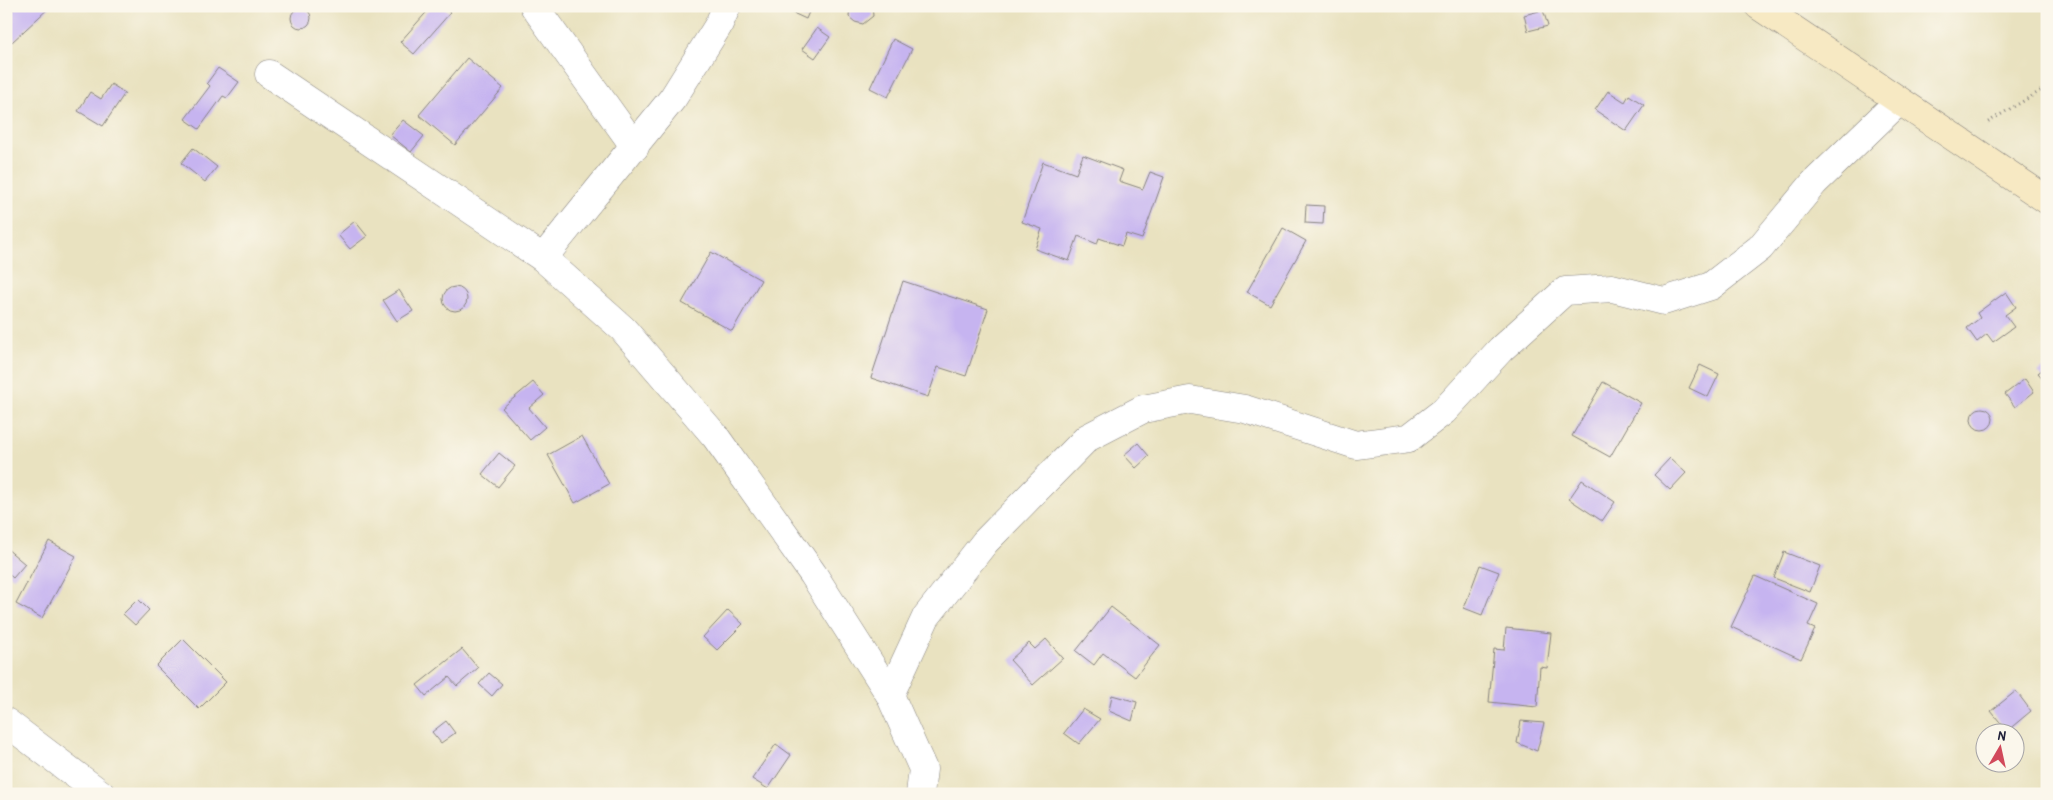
<svg xmlns="http://www.w3.org/2000/svg" width="2053" height="800" font-family="'Patrick Hand',sans-serif">
<rect width="100%" height="100%" fill="#fbf7ec"/>
<filter id="ink" filterUnits="userSpaceOnUse"><feTurbulence type="fractalNoise" baseFrequency=".02" numOctaves="2"/><feDisplacementMap in="SourceGraphic" scale="10" xChannelSelector="R" yChannelSelector="G"/><feConvolveMatrix kernelMatrix="1 2 1 2 8 2 1 2 1" color-interpolation-filters="sRGB"/></filter>
<filter id="wash" filterUnits="userSpaceOnUse"><feTurbulence type="fractalNoise" baseFrequency=".0096" numOctaves="4" result="noise"/><feDisplacementMap in="SourceGraphic" scale="20" xChannelSelector="R" yChannelSelector="G"/><feGaussianBlur stdDeviation="1.12" result="paint"/><feColorMatrix in="noise" values="0 0 0 0 0 0 0 0 0 0 0 0 0 0 0 0 0 1.4 0 .05"/><feComposite in="paint" operator="in"/></filter>
<g filter="url(#wash)">
<rect width="100%" height="100%" fill="#e9e2c0"/>
<g id="blocks">
<!-- building -->
<g fill="#c6b4f0">
<polygon points="17,6 51,6 12,42 6,36 6,16"/>
<polygon points="432,6 443,6 450,13 414,54 400,42"/>
<polygon points="796,6 811,7 806,19 793,13"/>
<polygon points="850,6 872,6 873,16 863,24 855,22 849,17"/>
<circle cx="301" cy="18" r="10"/>
<polygon points="1543,10 1548,26 1528,31 1524,15"/>
<polygon points="817,28 830,37 815,58 802,49"/>
<polygon points="893,39 912,49 888,97 870,88"/>
<polygon points="467,58 503,88 455,145 419,115"/>
<polygon points="218,68 239,82 227,98 223,96 199,129 185,119 210,86 207,83"/>
<polygon points="111,84 125,93 103,126 78,111 90,92 101,99"/>
<polygon points="1608,91 1625,102 1629,95 1644,105 1626,131 1595,110"/>
<polygon points="403,120 424,136 411,152 390,135"/>
<polygon points="193,148 217,167 205,182 181,163"/>
<polygon points="1083,155 1123,170 1119,181 1143,189 1150,172 1164,177 1142,239 1126,234 1122,246 1099,238 1097,244 1078,236 1069,261 1035,249 1042,229 1022,222 1043,162 1076,174"/>
<polygon points="1306,205 1324,206 1323,224 1305,223"/>
<polygon points="355,221 367,236 350,249 338,235"/>
<polygon points="1283,228 1306,241 1270,305 1247,292"/>
<polygon points="711,252 761,280 732,331 682,303"/>
<polygon points="903,281 988,309 966,376 938,367 928,397 871,378"/>
<circle cx="455" cy="299" r="12"/>
<polygon points="399,290 413,311 397,321 383,300"/>
<polygon points="2006,292 2016,307 2005,315 2014,327 1993,342 1987,334 1977,342 1967,328 1980,318 1977,313"/>
<polygon points="1700,365 1719,374 1708,397 1689,388"/>
<polygon points="2047,366 2047,383 2038,373"/>
<polygon points="2025,379 2034,392 2015,407 2005,394"/>
<polygon points="533,382 544,395 529,408 545,427 530,440 502,408"/>
<polygon points="1603,382 1641,403 1610,457 1572,436"/>
<circle cx="1982" cy="419" r="11"/>
<polygon points="582,436 609,484 575,503 548,455"/>
<polygon points="1138,443 1149,456 1136,468 1124,455"/>
<polygon points="499,453 515,466 498,487 482,474"/>
<polygon points="1670,458 1686,473 1670,490 1654,475"/>
<polygon points="1582,480 1615,502 1602,521 1569,499"/>
<polygon points="49,541 76,556 42,618 16,604"/>
<polygon points="6,548 25,564 13,578 6,572"/>
<polygon points="1784,552 1820,566 1810,592 1774,578"/>
<polygon points="1480,565 1499,572 1482,615 1464,608"/>
<polygon points="1755,576 1818,604 1808,626 1815,629 1801,659 1731,627"/>
<polygon points="138,599 149,610 135,625 123,614"/>
<polygon points="1111,607 1160,645 1135,677 1103,653 1094,665 1076,651"/>
<polygon points="728,610 743,624 717,650 703,637"/>
<polygon points="1506,628 1551,633 1547,668 1540,667 1537,707 1489,702 1494,649 1504,650"/>
<polygon points="183,639 226,682 199,709 156,666"/>
<polygon points="1046,639 1063,658 1033,685 1010,660 1029,643 1035,649"/>
<polygon points="462,649 478,668 457,686 449,677 426,696 417,685"/>
<polygon points="489,673 502,684 492,696 479,684"/>
<polygon points="2016,691 2031,711 2007,731 1991,711"/>
<polygon points="1112,695 1137,702 1132,721 1109,711"/>
<polygon points="1083,709 1100,719 1079,744 1064,733"/>
<polygon points="446,721 455,733 441,743 432,732"/>
<polygon points="1521,721 1544,723 1537,751 1517,743"/>
<polygon points="776,744 791,755 768,789 752,779"/>
</g>
</g>
</g>
<g filter="url(#ink)">
<use href="#blocks" fill-opacity="0" stroke="#86827e" stroke-width="1"/>
<g fill="none" stroke-linecap="round" stroke-linejoin="round">
<!-- street casing -->
<g stroke="#86827e" stroke-width="29">
<g id="street">
<polyline points="534,6 635,147"/>
<polyline points="269,74 543,258 623,329 715,436 813,574 890,695 923,769 920,794"/>
<polyline points="543,258 673,98 718,26 727,6"/>
<polyline points="890,695 926,617 985,542 1087,438 1143,409 1190,400 1245,409 1356,445 1409,438 1444,411 1501,349 1565,291 1612,288 1664,301 1711,286 1760,248 1814,183 1899,101"/>
<polyline points="6,722 101,794"/>
</g>
</g>
<!-- secondary casing -->
<g stroke="#86827e" stroke-width="29">
<polyline id="secondary" points="1759,6 2047,200"/>
</g>
<!-- path -->
<polyline stroke="#86827e" stroke-width="3" stroke-dasharray="1 4" stroke-linecap="butt" points="1988,122 2047,87"/>
<!-- street -->
<use href="#street" stroke="#fff" stroke-width="28"/>
<!-- secondary -->
<use href="#secondary" stroke="#f7e9c3" stroke-width="28"/>
</g>
</g>
<!-- margin -->
<rect width="2053" height="800" fill="none" stroke="#fbf7ec" stroke-width="25"/>
<!-- north arrow -->
<g transform="translate(2000 748) rotate(9)"><circle r="24" fill="#fbf7ec" stroke="#a4a2a5"/>
<path d="M0-4L9 19L0 12L-9 19Z" fill="#d1495b"/>
<text y="-8" font-size="14" font-weight="bold" text-anchor="middle" fill="#22223b">N</text>
</g>
</svg>
